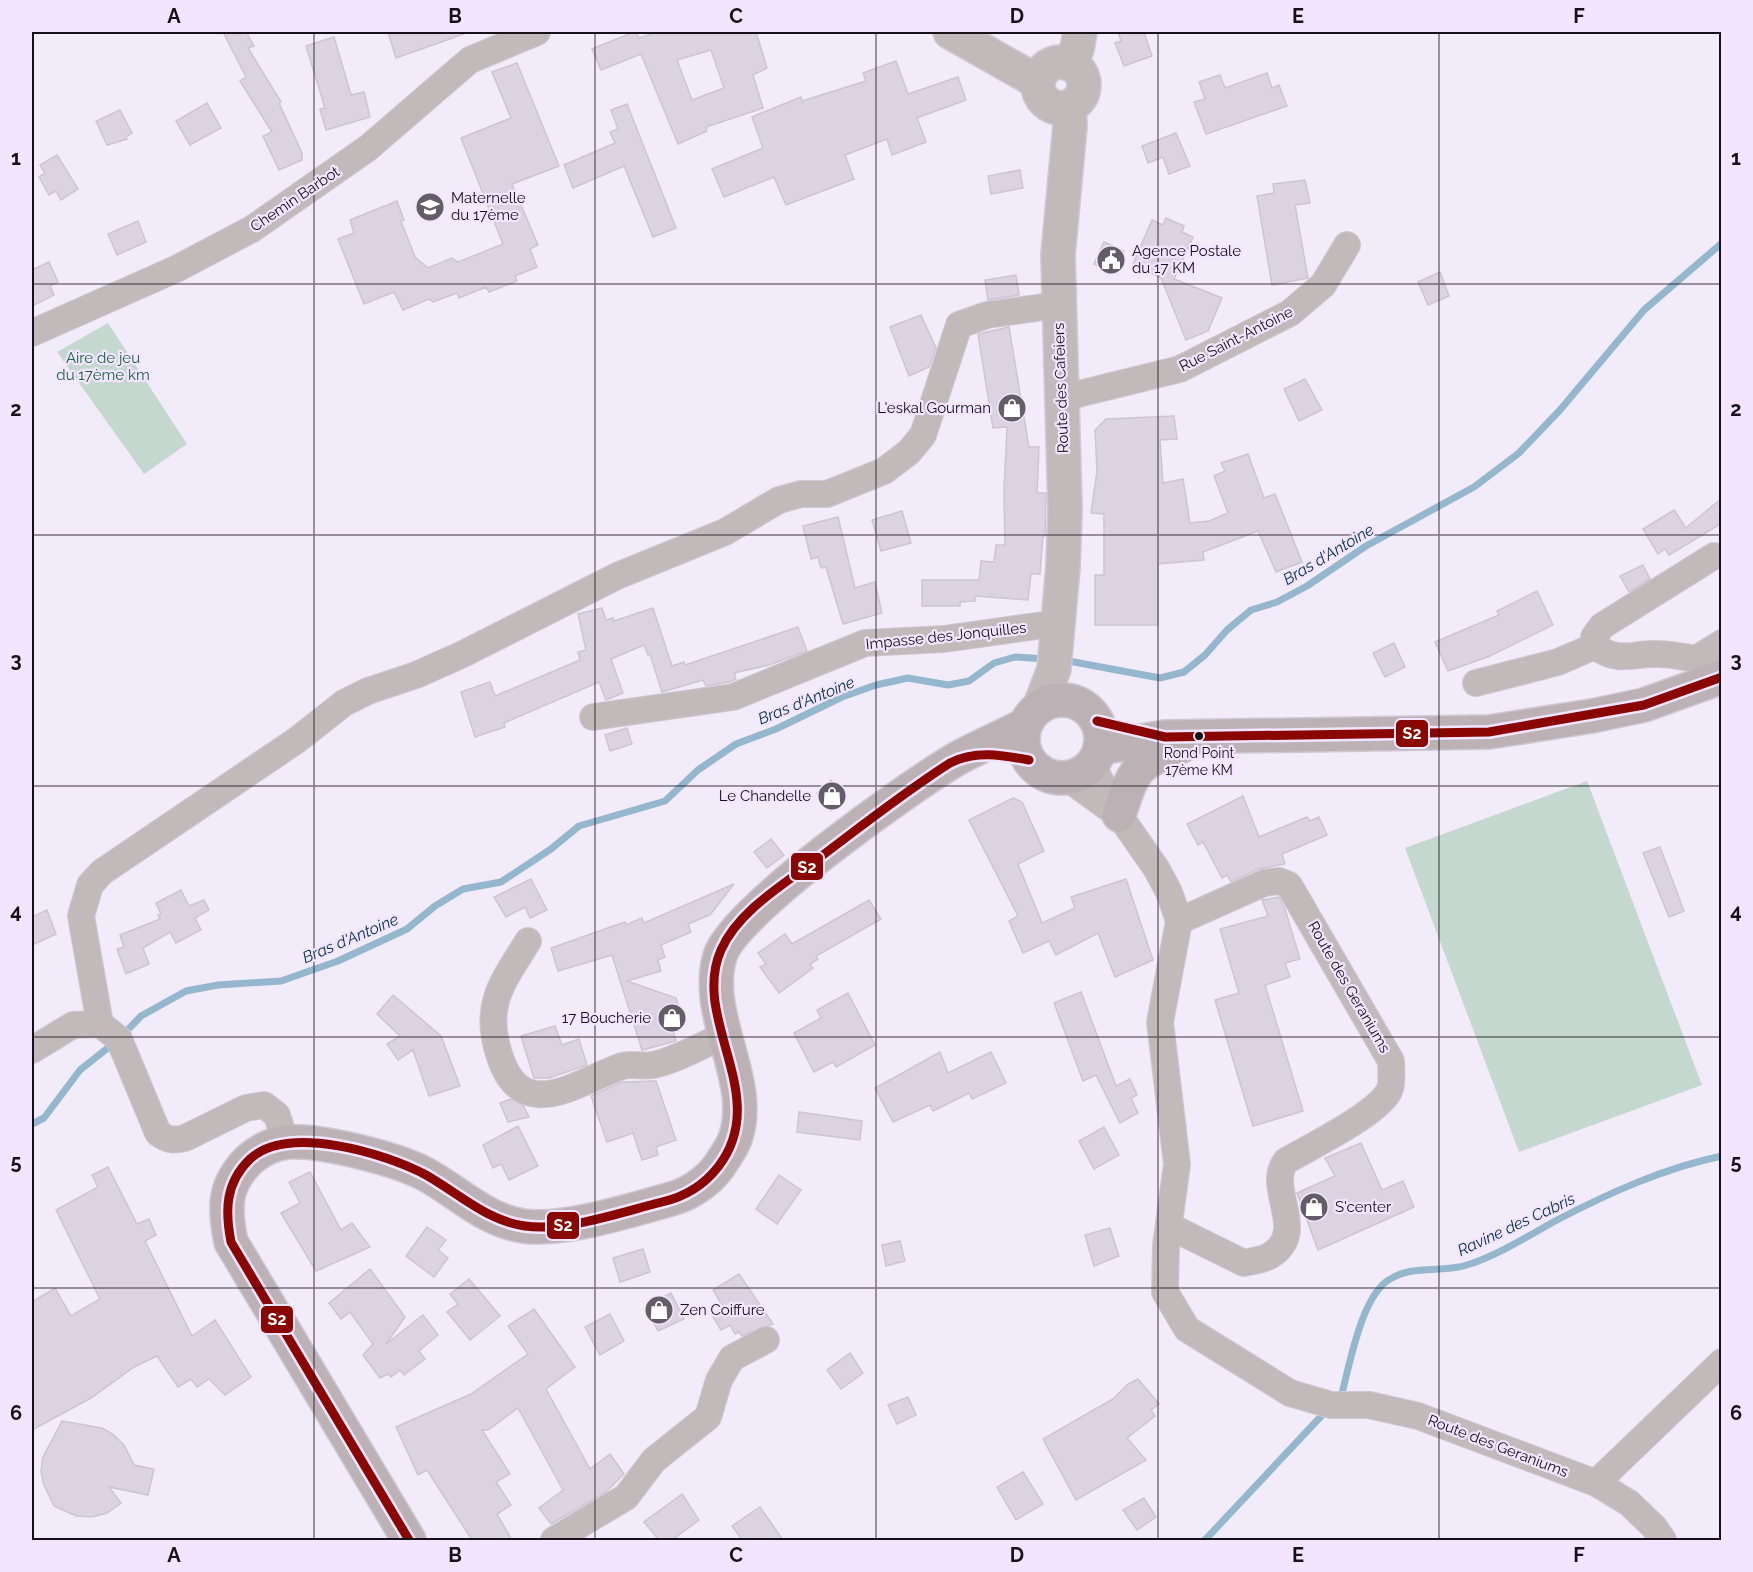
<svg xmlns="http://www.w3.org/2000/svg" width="1753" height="1572" font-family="Raleway,sans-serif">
<rect width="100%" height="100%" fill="#f2ebf9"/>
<!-- green -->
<g fill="#c5d8d0">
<polygon points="108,323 187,444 144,474 57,352"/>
<polygon points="1587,781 1702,1085 1519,1152 1405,848"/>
</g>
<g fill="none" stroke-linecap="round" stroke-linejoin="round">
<!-- stream -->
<g stroke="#94b7ce" stroke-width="7">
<polyline points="1063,660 1160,678 1184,672 1205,655 1227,630 1251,610 1277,602 1307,586 1366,546 1474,487 1519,453 1560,410 1644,310 1722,243"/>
<polyline points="32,1124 44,1118 80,1070 119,1039 141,1016 186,991 218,985 281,981 338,961 407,929 435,906 463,889 501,882 551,849 579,826 665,801 698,770 736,744 776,729 842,697 876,685 908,678 948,685 969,681 994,663 1015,657 1046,659"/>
<path d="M1338 1398 1342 1393C1350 1363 1361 1300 1387 1281 1410 1264 1441 1273 1467 1265 1498 1255 1528 1236 1557 1220 1609 1193 1664 1168 1722 1156"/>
<polyline points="1205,1540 1326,1411"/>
</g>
</g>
<!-- building -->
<g fill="#dbd3e2" stroke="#cbc6d0" stroke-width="1.5" fill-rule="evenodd">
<polygon points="223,32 246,32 254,46 248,48 281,102 279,103 302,153 302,160 279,170 263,136 272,132 240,81 246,77"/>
<polygon points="388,32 464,32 464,34 396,58"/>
<path d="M634 32H636L639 38 658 32H756L767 68 753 75 763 108 706 127 707 131 678 144 641 54 601 70 592 49ZM711 50 724 88 692 100 677 60Z"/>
<polygon points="1118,32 1144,32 1152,56 1124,66 1115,43 1121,41"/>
<polygon points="334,37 351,95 364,92 370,117 326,130 320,109 325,108 306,46"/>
<polygon points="896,61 908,94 958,77 966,100 917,118 926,142 892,155 887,139 845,155 854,179 786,205 774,177 724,197 712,169 763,148 752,117 801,97 802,101 866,81 863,73"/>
<polygon points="517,63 559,166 512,184 538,245 530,249 537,267 515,276 517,281 489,292 486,287 459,298 457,293 433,302 429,299 403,310 394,292 364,304 338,239 354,233 350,220 397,201 404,220 401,221 415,257 428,268 452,258 458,262 503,244 461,138 511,118 492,72"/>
<polygon points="1267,73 1272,88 1279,85 1287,106 1206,134 1194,102 1205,99 1199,82 1220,75 1225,88"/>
<polygon points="207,103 221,128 190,145 176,121"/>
<polygon points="627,104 676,228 653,237 624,166 573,188 564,165 615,143 610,132 618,129 611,110"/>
<polygon points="120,110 132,133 126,137 127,139 107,145 96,121"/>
<polygon points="1176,133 1190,166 1169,174 1163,157 1148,163 1142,146"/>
<polygon points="57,155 78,189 61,200 56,191 49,195 39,177 45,173 40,165"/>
<polygon points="1020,170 1023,188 991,194 988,176"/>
<polygon points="1305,180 1310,203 1295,205 1308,278 1272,285 1257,196 1274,193 1273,184"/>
<polygon points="1166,218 1184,226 1182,232 1193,237 1174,279 1222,298 1208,331 1186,340 1161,278 1133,264 1152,220 1163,225"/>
<polygon points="138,221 146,242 117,255 108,234"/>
<polygon points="1104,242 1124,251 1113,272 1094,264"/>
<polygon points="49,262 58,282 50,286 54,295 32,306 32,270"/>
<polygon points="1440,272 1449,296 1428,305 1418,282"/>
<polygon points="1016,275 1019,295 988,300 985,280"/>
<polygon points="921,315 936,348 929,367 909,376 890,327"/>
<polygon points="1009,327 1029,447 1039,447 1037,493 1046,493 1045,536 1043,536 1040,574 1031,574 1028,600 975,596 975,601 960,602 960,606 922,606 922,580 979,580 981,561 994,562 996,545 1005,545 1004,491 1007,427 993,428 978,334"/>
<polygon points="1305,379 1322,410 1299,421 1284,389"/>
<polygon points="1174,416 1177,439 1160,440 1163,483 1183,479 1190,523 1209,521 1228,513 1214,476 1225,471 1221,463 1248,454 1264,498 1275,494 1302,562 1276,572 1258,531 1203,552 1204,560 1158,564 1158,625 1095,625 1095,575 1104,575 1104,514 1091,513 1097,471 1095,430 1106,419"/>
<polygon points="1722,498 1722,523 1669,555 1665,549 1658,554 1643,529 1674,510 1686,528"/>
<polygon points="902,511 911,543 881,551 872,520"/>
<polygon points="838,517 855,588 875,582 882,613 843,624 826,567 821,568 818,557 811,559 803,526"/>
<polygon points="1643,565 1650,579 1629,592 1620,576"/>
<polygon points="1537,591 1553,625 1490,656 1448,671 1435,642 1499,615 1497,611"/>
<polygon points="602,608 606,620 613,618 614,621 653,608 672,666 684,662 685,665 798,627 807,651 769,665 734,673 736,679 729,682 706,686 703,680 662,692 650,654 648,655 644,645 611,659 623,693 606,700 599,682 504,723 505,727 475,737 461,692 490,682 495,696 580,660 578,652 586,650 578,614"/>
<polygon points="1394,643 1405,667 1385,677 1373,653"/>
<polygon points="627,728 632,744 610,751 605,735"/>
<polygon points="831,780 846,799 831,811 817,793"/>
<polygon points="1243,796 1259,837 1307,817 1310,821 1319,817 1327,835 1282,854 1285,864 1258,869 1231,882 1227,875 1222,878 1203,842 1198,845 1187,824"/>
<polygon points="1013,798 1022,802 1044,851 1018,864 1042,923 1075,908 1071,897 1126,879 1153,960 1115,977 1098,933 1056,955 1049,941 1023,953 1009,921 1018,916 969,820"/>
<polygon points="771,839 784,855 767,868 754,852"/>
<polygon points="1660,847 1684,911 1669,917 1643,853"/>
<polygon points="531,879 547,910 530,918 525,907 506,917 494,897"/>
<polygon points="734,884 710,915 688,924 691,932 661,945 665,957 658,960 661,971 627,981 676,998 680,1011 671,1024 676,1041 642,1050 612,955 558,971 551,948 625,922 626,925 642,918 644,923"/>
<polygon points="181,890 189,906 204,900 209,910 195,918 201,930 176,943 170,932 143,948 149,964 126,974 117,949 124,947 120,935 160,919 158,915 161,914 156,903"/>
<polygon points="1279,897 1285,909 1300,959 1285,963 1290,977 1265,985 1303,1111 1253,1126 1215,1000 1239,993 1220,929 1268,916 1262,900"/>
<polygon points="869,900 881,919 816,956 818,959 810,964 813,968 779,993 760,967 766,964 758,953 785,934 792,944"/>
<polygon points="47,910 56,934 32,945 32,917"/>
<polygon points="1081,992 1116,1086 1130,1079 1137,1095 1131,1098 1138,1113 1120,1123 1096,1075 1083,1081 1054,1003"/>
<polygon points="848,993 875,1045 836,1067 833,1062 814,1072 794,1033 821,1018 817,1010"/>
<polygon points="393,995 441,1036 460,1086 429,1096 413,1050 398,1060 387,1044 400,1036 377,1014"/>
<polygon points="555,1026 562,1045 579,1039 587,1065 549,1078 534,1078 521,1036"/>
<polygon points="940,1052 948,1073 991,1052 1006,1083 972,1099 969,1093 933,1111 930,1105 893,1122 875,1088"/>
<polygon points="656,1081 676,1140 656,1147 658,1155 642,1160 633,1133 607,1142 591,1096 622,1082"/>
<polygon points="511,1099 523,1105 529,1117 508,1122 500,1103"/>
<polygon points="799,1112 862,1121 860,1140 797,1132"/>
<polygon points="518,1126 538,1166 509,1180 501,1164 493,1168 483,1145"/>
<polygon points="1104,1127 1119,1155 1094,1169 1079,1141"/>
<polygon points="1361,1143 1382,1190 1403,1181 1414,1207 1318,1250 1297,1193 1335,1176 1325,1158"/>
<polygon points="108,1167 137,1224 149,1219 156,1235 145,1241 192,1336 215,1320 251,1377 225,1395 209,1379 197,1387 191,1379 178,1387 157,1356 134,1367 91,1398 32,1430 32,1302 55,1288 71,1316 100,1299 56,1210 98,1187 92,1175"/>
<polygon points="310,1172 341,1230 352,1223 370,1247 316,1271 281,1213 300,1203 289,1182"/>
<polygon points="779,1175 801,1190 777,1224 756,1209"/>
<polygon points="427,1227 446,1240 438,1250 448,1258 434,1277 406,1256"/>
<polygon points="1110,1228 1119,1256 1094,1266 1085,1235"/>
<polygon points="900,1241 905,1261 886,1266 882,1245"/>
<polygon points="643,1249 650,1272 620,1282 613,1258"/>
<polygon points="370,1269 405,1317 386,1344 423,1315 438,1335 419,1351 425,1359 404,1375 400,1370 391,1377 388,1374 380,1378 363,1355 373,1344 350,1312 341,1319 329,1303"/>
<polygon points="739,1274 773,1324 742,1336 739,1332 735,1334 730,1325 721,1330 712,1315 724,1308 713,1290"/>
<polygon points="469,1279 500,1316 470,1340 447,1312 458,1304 450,1294"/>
<polygon points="671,1293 684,1319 658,1331 646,1306"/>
<polygon points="534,1309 575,1367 546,1389 590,1469 610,1454 624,1474 606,1492 551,1524 539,1508 563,1490 518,1408 488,1430 482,1430 510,1474 496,1482 511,1505 497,1514 512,1540 472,1540 427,1470 418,1475 396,1427 471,1394 528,1354 508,1326"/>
<polygon points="610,1314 624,1341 600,1355 585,1327"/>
<polygon points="850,1353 863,1373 841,1389 827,1370"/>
<polygon points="1138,1379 1159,1404 1151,1410 1155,1416 1127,1438 1146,1460 1076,1500 1043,1439 1113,1399 1128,1384"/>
<polygon points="908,1397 916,1415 897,1424 888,1405"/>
<polygon points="62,1421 102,1428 114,1435 124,1445 134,1465 154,1469 148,1495 109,1487 121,1503 107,1513 92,1517 76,1516 54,1506 44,1485 41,1471 43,1457"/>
<polygon points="1023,1472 1043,1504 1016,1520 997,1487"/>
<polygon points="682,1494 699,1520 672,1540 659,1540 644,1522"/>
<polygon points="1144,1498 1156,1517 1137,1530 1123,1510"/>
<polygon points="760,1507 783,1540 742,1540 732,1526"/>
</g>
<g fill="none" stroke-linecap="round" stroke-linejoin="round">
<!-- minor casing -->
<g stroke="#cfc9d4" stroke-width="28">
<g id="minor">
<polyline points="32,333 176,269 252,229 368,148 470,60 537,32"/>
<polyline points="1062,398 1180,369 1290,313 1323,285 1347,245"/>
<path d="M1714 556 1602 626 1594 637 1595 646C1619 664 1632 653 1658 654 1671 654 1684 657 1696 659L1722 643"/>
<polyline points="1476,683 1558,662 1595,646"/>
<polyline points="593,717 733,697 865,643 944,639 1059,623"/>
<polyline points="1092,765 1119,815 1156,868 1169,892 1179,921 1160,1022 1177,1164 1166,1245 1165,1292 1187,1329 1290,1393 1331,1405 1369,1405 1418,1416 1596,1483 1629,1503 1654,1527 1663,1540"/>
<polyline points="1067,778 1114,812"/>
<path d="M528 941C503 982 483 1004 499 1054 521 1126 576 1083 622 1066 632 1063 643 1067 653 1065 677 1060 702 1045 725 1035"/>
<polyline points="100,1024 81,916 90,885 102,872 297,740 344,703 368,691 416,675 461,655 617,576 725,532 779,500 801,494 827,494 884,471 909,452 923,435 959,325 987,315 1058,305"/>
<path d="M32 1050 73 1025 100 1024 119 1039 158 1133C168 1140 173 1141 185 1138L246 1108 264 1105 277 1115 285 1142"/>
<path d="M1169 1226 1244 1263C1252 1261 1264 1260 1271 1255 1309 1231 1265 1188 1286 1161 1312 1146 1373 1116 1388 1093 1393 1085 1391 1071 1391 1061L1289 885 1279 881 1264 883 1179 921"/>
<polyline points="1596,1483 1722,1362"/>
<polyline points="554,1540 626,1497 654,1460 708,1417 719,1380 732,1358 766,1340"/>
</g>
</g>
<!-- tertiary casing -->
<g stroke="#cfc9d4" stroke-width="36">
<g id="tertiary">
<polyline points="950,32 1038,82"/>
<circle cx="1061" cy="85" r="23"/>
<polyline points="1069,64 1077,49 1080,32"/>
<polyline points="1040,706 1054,669 1063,567 1065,509 1058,255 1070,126 1069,107"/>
</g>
</g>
<!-- primary casing -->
<g stroke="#cfc9d4" stroke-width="36">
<g id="primary">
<circle cx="1062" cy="739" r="39"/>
<polyline points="1100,748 1165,737 1489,732 1592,716 1644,705 1722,677"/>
<path d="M1119 815C1135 765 1136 765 1184 745"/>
<path d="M409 1540 231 1242C224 1208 223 1185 250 1159 260 1150 275 1143 288 1142 321 1140 393 1158 423 1173 456 1190 484 1220 523 1226 562 1232 632 1210 671 1199 691 1194 713 1178 723 1160 727 1154 732 1147 735 1139 756 1082 702 1016 720 956 732 912 914 783 960 757 981 746 1003 736 1025 725"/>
</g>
</g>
<!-- minor -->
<use href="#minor" stroke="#c2b9ba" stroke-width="26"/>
<!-- tertiary -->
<use href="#tertiary" stroke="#c2b9ba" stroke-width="33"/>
<!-- primary -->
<use href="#primary" stroke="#bcb1b5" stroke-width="33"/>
<!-- bus-1 casing -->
<g stroke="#f3e5ff" stroke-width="14">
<g id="bus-1">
<polyline points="1097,721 1165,737 1489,732 1644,705 1722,677"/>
<path d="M409 1540 231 1242C225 1211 225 1183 250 1159 288 1124 385 1153 426 1175 458 1193 487 1221 525 1226 566 1232 621 1212 662 1202 684 1197 704 1185 718 1167 773 1096 690 1020 721 950 739 909 788 882 823 855 864 824 906 791 950 763 975 750 1002 755 1029 760"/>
</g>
</g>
<!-- bus-1 -->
<use href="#bus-1" stroke="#890700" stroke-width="9"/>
</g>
<!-- grid -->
<path fill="none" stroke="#151019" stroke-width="1.5" stroke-opacity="0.55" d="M314 32V1540M595 32V1540M876 32V1540M1158 32V1540M1439 32V1540M32 284H1722M32 535H1722M32 786H1722M32 1037H1722M32 1288H1722"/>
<!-- icons -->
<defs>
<g id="school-disc" transform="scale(1.5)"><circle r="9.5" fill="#625d67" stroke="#f3e5ff"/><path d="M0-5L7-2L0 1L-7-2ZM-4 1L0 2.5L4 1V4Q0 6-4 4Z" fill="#fff"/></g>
<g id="civic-disc" transform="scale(1.5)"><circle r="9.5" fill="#625d67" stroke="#f3e5ff"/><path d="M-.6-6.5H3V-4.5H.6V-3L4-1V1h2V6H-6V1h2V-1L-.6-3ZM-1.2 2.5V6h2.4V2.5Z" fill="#fff"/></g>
<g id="shop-disc" transform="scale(1.5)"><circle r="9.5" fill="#625d67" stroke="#f3e5ff"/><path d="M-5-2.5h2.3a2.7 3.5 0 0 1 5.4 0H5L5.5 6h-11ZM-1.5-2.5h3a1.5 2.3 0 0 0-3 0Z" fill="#fff"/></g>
</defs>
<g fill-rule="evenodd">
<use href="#school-disc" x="430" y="207"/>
<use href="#civic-disc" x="1111" y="260"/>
<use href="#shop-disc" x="1012" y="408"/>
<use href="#shop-disc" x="832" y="796"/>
<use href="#shop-disc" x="672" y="1018"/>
<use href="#shop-disc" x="1314" y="1207"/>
<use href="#shop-disc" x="659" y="1310"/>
</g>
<!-- markers -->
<circle fill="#151019" stroke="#f3e5ff" stroke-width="2" cx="1199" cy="736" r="5"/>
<g text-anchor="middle" stroke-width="4.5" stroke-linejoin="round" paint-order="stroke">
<!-- bus labels -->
<g font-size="14" fill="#151019" stroke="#f3e5ff">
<text x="1199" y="758">Rond Point<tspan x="1199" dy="17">17ème KM</tspan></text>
</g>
<!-- poi labels -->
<g font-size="15" fill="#151019" stroke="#f3e5ff" text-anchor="start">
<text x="451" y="203">Maternelle<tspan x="451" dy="17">du 17ème</tspan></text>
<text x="1132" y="256">Agence Postale<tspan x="1132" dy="17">du 17 KM</tspan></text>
<text x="991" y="413" text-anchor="end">L'eskal Gourman</text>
<text x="811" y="801" text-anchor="end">Le Chandelle</text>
<text x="651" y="1023" text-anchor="end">17 Boucherie</text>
<text x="1335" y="1212">S'center</text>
<text x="680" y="1315">Zen Coiffure</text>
</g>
<!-- street labels -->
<g font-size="15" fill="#151019" stroke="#f3e5ff">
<text transform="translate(295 199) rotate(-34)" y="5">Chemin Barbot</text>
<text transform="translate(1236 339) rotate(-27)" y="5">Rue Saint-Antoine</text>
<text transform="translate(1061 388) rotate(-92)" y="5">Route des Cafeiers</text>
<text transform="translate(946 636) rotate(-6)" y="5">Impasse des Jonquilles</text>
<text transform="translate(1349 987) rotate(60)" y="5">Route des Geraniums</text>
<text transform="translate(1498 1446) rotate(21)" y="5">Route des Geraniums</text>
</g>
<!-- park labels -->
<g font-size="15" fill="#15663f" stroke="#f3e5ff">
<text x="103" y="363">Aire de jeu<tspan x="103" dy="17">du 17ème km</tspan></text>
</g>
<!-- water labels -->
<g font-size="16" font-style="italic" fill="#003244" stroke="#f3e5ff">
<text transform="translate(1328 554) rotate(-31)" y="6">Bras d'Antoine</text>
<text transform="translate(806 700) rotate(-22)" y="6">Bras d'Antoine</text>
<text transform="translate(350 938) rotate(-23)" y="6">Bras d'Antoine</text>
<text transform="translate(1516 1224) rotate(-25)" y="6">Ravine des Cabris</text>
</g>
</g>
<g stroke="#f3e5ff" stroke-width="2">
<rect x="1395" y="719" width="34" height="29" rx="6" fill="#890700"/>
<rect x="790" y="852" width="34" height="29" rx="6" fill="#890700"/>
<rect x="546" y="1211" width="34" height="29" rx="6" fill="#890700"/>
<rect x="260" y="1305" width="34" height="29" rx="6" fill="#890700"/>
</g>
<g font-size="16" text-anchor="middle" font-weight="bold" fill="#fff">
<text x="1412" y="739">S2</text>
<text x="807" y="873">S2</text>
<text x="563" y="1231">S2</text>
<text x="277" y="1325">S2</text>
</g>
<!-- border -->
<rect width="1753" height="1572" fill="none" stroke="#f3e5ff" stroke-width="66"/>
<rect x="33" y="33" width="1687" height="1506" fill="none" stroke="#151019" stroke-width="2"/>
<g font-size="20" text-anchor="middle" font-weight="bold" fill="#151019">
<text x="174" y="23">A</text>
<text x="455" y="23">B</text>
<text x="736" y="23">C</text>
<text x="1017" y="23">D</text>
<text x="1298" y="23">E</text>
<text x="1579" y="23">F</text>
<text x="16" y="165">1</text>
<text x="1736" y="165">1</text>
<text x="16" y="416">2</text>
<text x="1736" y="416">2</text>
<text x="16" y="667">3</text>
<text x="1736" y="667">3</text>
<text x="16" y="918">4</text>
<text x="1736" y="918">4</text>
<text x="16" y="1169">5</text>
<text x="1736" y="1169">5</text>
<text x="16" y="1420">6</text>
<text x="1736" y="1420">6</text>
<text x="174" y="1562">A</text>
<text x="455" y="1562">B</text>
<text x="736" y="1562">C</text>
<text x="1017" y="1562">D</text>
<text x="1298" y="1562">E</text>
<text x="1579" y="1562">F</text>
</g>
</svg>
